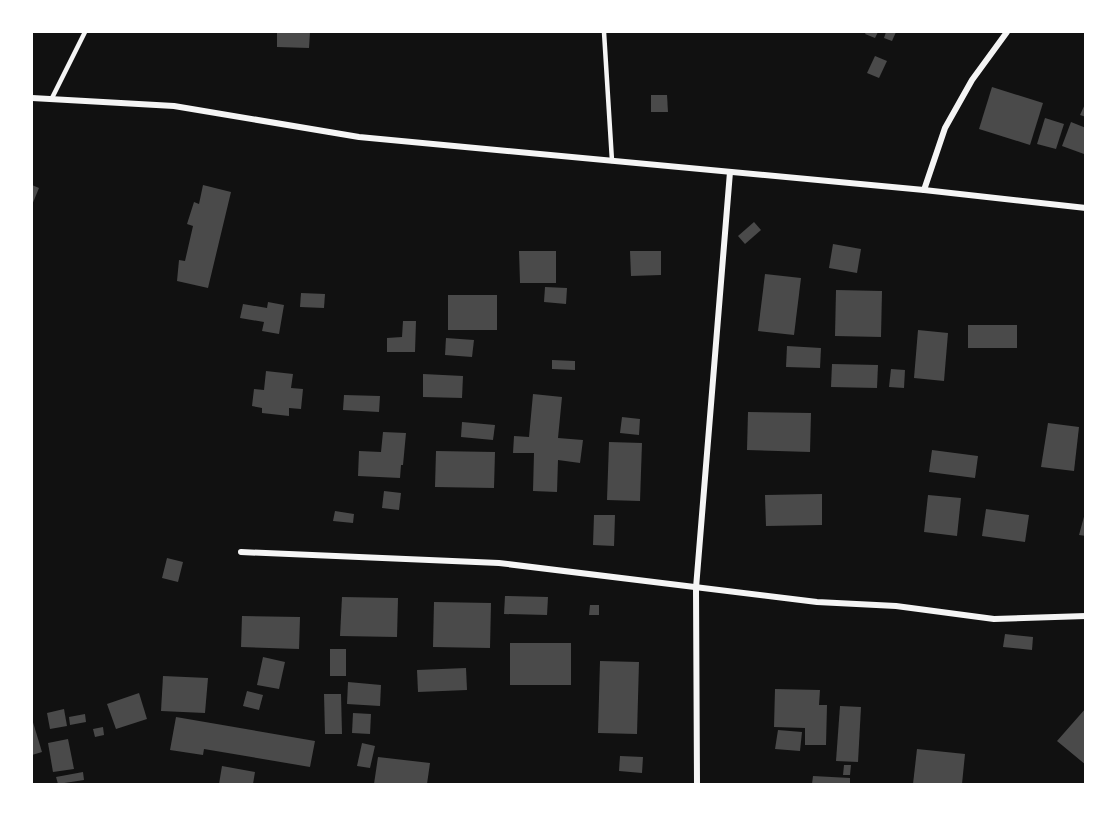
<svg xmlns="http://www.w3.org/2000/svg" width="1117" height="816" font-family="Mulish,sans-serif">
<rect width="100%" height="100%" fill="#111"/>
<!-- building -->
<g fill="#4a4a4a">
<polygon points="277,32 310,32 309,48 277,47"/>
<polygon points="866,32 878,32 875,38 865,34"/>
<polygon points="886,32 896,32 892,41 884,38"/>
<polygon points="875,56 887,61 879,78 867,73"/>
<polygon points="992,87 1043,103 1030,145 979,129"/>
<polygon points="651,95 667,95 668,112 651,112"/>
<polygon points="1086,102 1086,117 1080,115"/>
<polygon points="1045,118 1064,124 1056,149 1037,144"/>
<polygon points="1071,122 1086,128 1084,154 1062,146"/>
<polygon points="32,185 39,188 32,205"/>
<polygon points="203,185 231,192 208,288 177,281 179,260 185,261 193,226 187,224 194,202 199,204"/>
<polygon points="754,222 761,230 745,244 738,236"/>
<polygon points="833,244 861,249 857,273 829,268"/>
<polygon points="519,251 556,251 556,283 520,283"/>
<polygon points="630,251 661,251 661,275 631,276"/>
<polygon points="765,274 801,278 794,335 758,331"/>
<polygon points="545,287 567,288 566,304 544,302"/>
<polygon points="836,290 882,291 881,337 835,336"/>
<polygon points="301,293 325,294 324,308 300,307"/>
<rect x="448" y="295" width="49" height="35"/>
<polygon points="268,302 284,305 279,334 262,331 264,322 240,318 243,304 267,308"/>
<polygon points="403,321 416,321 415,352 387,352 387,338 402,337"/>
<rect x="968" y="325" width="49" height="23"/>
<polygon points="918,330 948,333 944,381 914,378"/>
<polygon points="446,338 474,340 472,357 445,355"/>
<polygon points="787,346 821,348 820,368 786,367"/>
<polygon points="552,360 575,361 575,370 552,369"/>
<polygon points="832,364 878,365 877,388 831,387"/>
<polygon points="891,369 905,370 904,388 889,387"/>
<polygon points="266,371 293,374 291,388 303,389 301,409 289,408 289,416 262,413 262,408 252,406 254,389 264,390"/>
<polygon points="423,374 463,376 462,398 423,397"/>
<polygon points="533,394 562,397 558,438 583,440 580,463 558,460 557,492 533,491 534,453 513,453 514,436 529,437"/>
<polygon points="344,395 380,396 379,412 343,410"/>
<polygon points="748,412 811,413 810,452 747,450"/>
<polygon points="622,417 640,419 639,435 620,433"/>
<polygon points="462,422 495,425 493,440 461,437"/>
<polygon points="1048,423 1079,427 1074,471 1041,467"/>
<polygon points="383,432 406,433 403,465 401,465 400,478 358,476 359,451 381,452"/>
<polygon points="609,442 642,443 640,501 607,500"/>
<polygon points="932,450 978,456 975,478 929,472"/>
<polygon points="436,451 495,452 494,488 435,487"/>
<polygon points="384,491 401,493 399,510 382,508"/>
<polygon points="822,494 822,525 766,526 765,495"/>
<polygon points="928,495 961,498 957,536 924,532"/>
<polygon points="986,509 1029,515 1025,542 982,536"/>
<polygon points="335,511 354,514 353,523 333,521"/>
<polygon points="1085,513 1086,513 1086,536 1079,535"/>
<polygon points="594,515 615,515 614,546 593,545"/>
<polygon points="167,558 183,562 178,582 162,578"/>
<polygon points="505,596 548,597 547,615 504,614"/>
<polygon points="342,597 398,598 397,637 340,636"/>
<polygon points="434,602 491,603 490,648 433,647"/>
<polygon points="590,605 599,605 599,615 589,615"/>
<polygon points="242,616 300,617 299,649 241,647"/>
<polygon points="1005,634 1033,637 1032,650 1003,647"/>
<rect x="510" y="643" width="61" height="42"/>
<rect x="330" y="649" width="16" height="27"/>
<polygon points="263,657 285,662 279,689 257,685"/>
<polygon points="600,661 639,662 637,734 598,733"/>
<polygon points="466,668 467,690 418,692 417,670"/>
<polygon points="163,676 208,678 205,713 161,711"/>
<polygon points="348,682 381,685 380,706 347,704"/>
<polygon points="775,689 820,690 819,705 827,705 826,745 805,745 805,728 774,727"/>
<polygon points="247,691 263,695 259,710 243,706"/>
<polygon points="139,693 147,719 116,729 107,704"/>
<polygon points="324,694 341,694 342,734 325,734"/>
<polygon points="840,706 861,707 858,762 836,761"/>
<polygon points="1086,708 1085,748 1086,765 1057,741"/>
<polygon points="64,709 67,726 50,729 47,713"/>
<polygon points="353,713 371,714 370,734 352,733"/>
<polygon points="85,714 86,722 70,725 69,717"/>
<polygon points="176,717 315,741 310,767 204,749 203,755 170,750"/>
<polygon points="32,719 42,752 32,755"/>
<polygon points="103,727 104,735 95,737 93,729"/>
<polygon points="778,730 802,732 800,751 775,749"/>
<polygon points="68,739 74,769 53,772 48,743"/>
<polygon points="362,743 375,746 370,768 357,766"/>
<polygon points="917,749 965,754 962,784 913,784"/>
<polygon points="620,756 643,757 642,773 619,771"/>
<polygon points="378,757 430,763 427,784 374,784"/>
<polygon points="844,765 851,765 850,775 843,775"/>
<polygon points="222,766 255,772 253,784 219,784"/>
<polygon points="83,772 84,780 58,784 56,777"/>
<polygon points="813,776 850,778 850,784 812,784"/>
</g>
<g fill="none" stroke-linecap="round" stroke-linejoin="round">
<!-- service -->
<g stroke="#f5f5f5" stroke-width="4.5">
<polyline points="604,32 612,161"/>
<polyline points="52,98 85,32"/>
</g>
<!-- minor -->
<g stroke="#f5f5f5" stroke-width="6">
<polyline points="32,98 174,106 359,137 924,190 1086,208"/>
<polyline points="924,190 945,128 972,80 1007,32"/>
<polyline points="241,552 499,563 817,602 896,606 994,619 1086,616"/>
<polyline points="697,784 696,588 730,172"/>
</g>
</g>
<!-- border -->
<rect width="1117" height="816" fill="none" stroke="#ffffff" stroke-width="66"/>
</svg>
